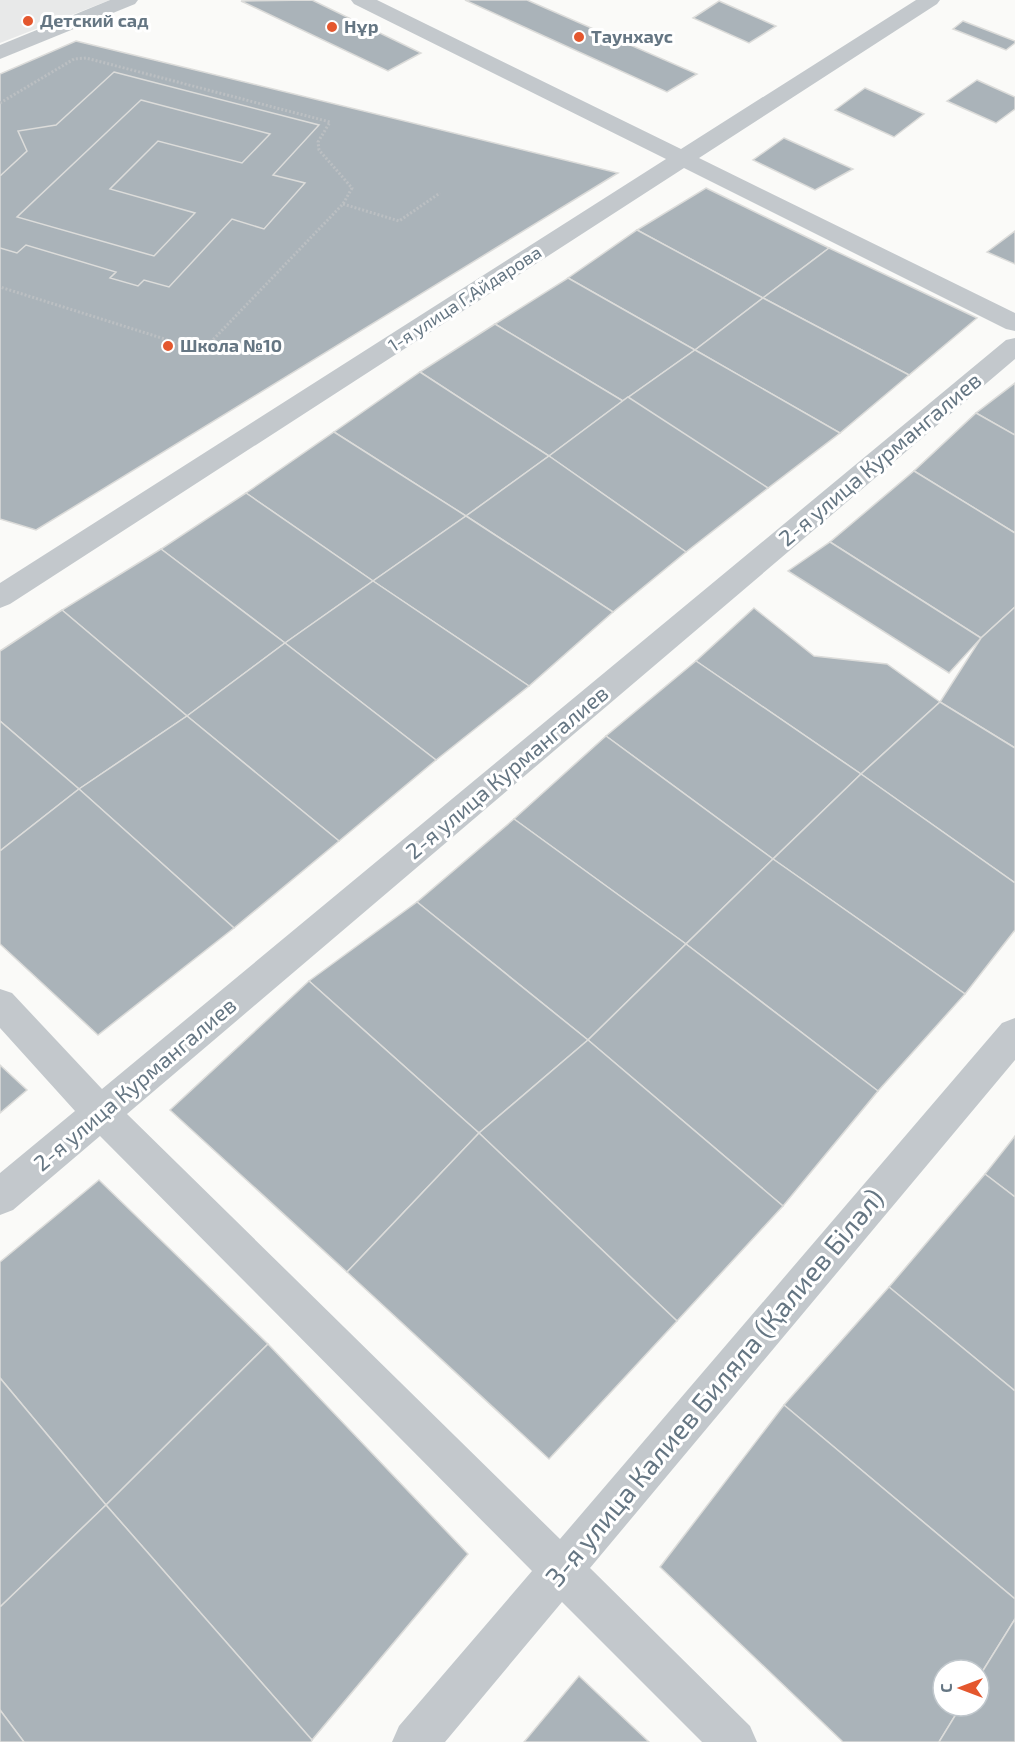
<svg xmlns="http://www.w3.org/2000/svg" width="1015" height="1742" font-family="'Exo 2',sans-serif">
<rect width="100%" height="100%" fill="#fafaf8"/>
<!-- built -->
<polygon fill="#e8e9e9" points="0,0 110,0 0,43"/>
<!-- building -->
<g fill="#aab3b9" stroke="#dcdcda" stroke-width="1.5" fill-rule="evenodd">
<polygon points="312,0 421,53 388,71 241,1"/>
<polygon points="465,0 527,0 697,74 667,92"/>
<polygon points="719,1 776,26 749,43 693,18"/>
<polygon points="963,21 1015,41 1015,43 1006,50 953,29"/>
<polygon points="76,41 618,173 36,530 0,519 0,74"/>
<path d="M114 72 319 125 273 175 305 183 264 229 232 219 169 287 144 280 138 286 110 278 116 272 26 245 17 253 0 248V176L27 151 18 131 56 125ZM141 100 270 134 242 163 158 141 110 189 195 213 154 256 17 217Z"/>
<polygon points="977,80 1015,97 1015,109 996,123 947,101"/>
<polygon points="865,88 924,114 894,137 835,110"/>
<polygon points="784,138 853,169 815,190 753,160"/>
<polygon points="706,188 829,248 763,298 637,230"/>
<polygon points="637,230 763,298 695,350 568,278"/>
<polygon points="1015,231 1015,264 987,252"/>
<polygon points="829,248 977,318 909,375 763,298"/>
<polygon points="568,278 695,350 623,401 495,324"/>
<polygon points="763,298 909,375 840,433 695,350"/>
<polygon points="495,324 623,401 549,456 420,372"/>
<polygon points="695,350 840,433 768,488 623,401"/>
<polygon points="420,372 549,456 466,516 334,432"/>
<polygon points="1015,383 1015,435 976,413"/>
<polygon points="628,397 768,488 686,552 549,456"/>
<polygon points="976,413 1015,435 1015,533 914,471"/>
<polygon points="334,432 466,516 373,581 246,493"/>
<polygon points="549,456 686,552 613,612 466,516"/>
<polygon points="914,471 1015,533 1015,607 981,638 830,542"/>
<polygon points="246,493 373,581 285,643 161,549"/>
<polygon points="466,516 613,612 529,686 373,581"/>
<polygon points="830,542 981,638 949,673 788,571"/>
<polygon points="161,549 285,643 187,716 62,610"/>
<polygon points="373,581 529,686 436,760 285,643"/>
<polygon points="1015,607 1015,748 940,702 981,638"/>
<polygon points="754,608 814,656 887,664 940,702 861,774 696,661"/>
<polygon points="62,610 187,716 79,789 0,721 0,651"/>
<polygon points="285,643 436,760 339,841 187,716"/>
<polygon points="696,661 861,774 773,859 606,736"/>
<polygon points="940,702 1015,748 1015,883 861,774"/>
<polygon points="187,716 339,841 234,928 79,789"/>
<polygon points="0,721 79,789 0,851"/>
<polygon points="606,736 773,859 686,944 514,819"/>
<polygon points="861,774 1015,883 1015,930 965,994 773,859"/>
<polygon points="79,789 234,928 98,1035 0,944 0,851"/>
<polygon points="514,819 686,944 588,1040 417,902"/>
<polygon points="773,859 965,994 878,1091 686,944"/>
<polygon points="417,902 588,1040 479,1133 309,981"/>
<polygon points="686,944 878,1091 783,1206 588,1040"/>
<polygon points="309,981 479,1133 347,1272 170,1110"/>
<polygon points="588,1040 783,1206 677,1321 479,1133"/>
<polygon points="0,1065 27,1090 0,1113"/>
<polygon points="479,1133 677,1321 549,1459 347,1272"/>
<polygon points="1015,1136 1015,1197 985,1174"/>
<polygon points="985,1174 1015,1197 1015,1391 889,1287"/>
<polygon points="99,1180 268,1344 106,1505 0,1378 0,1262"/>
<polygon points="889,1287 1015,1391 1015,1599 784,1405"/>
<polygon points="268,1344 468,1554 312,1740 106,1505"/>
<polygon points="0,1378 106,1505 0,1607"/>
<polygon points="784,1405 1015,1599 1015,1619 979,1677 979,1670 943,1670 943,1706 961,1706 939,1742 843,1742 660,1567"/>
<polygon points="106,1505 312,1740 311,1742 24,1742 0,1710 0,1607"/>
<polygon points="1015,1619 1015,1742 939,1742 961,1706 979,1706 979,1677"/>
<polygon points="579,1676 649,1742 524,1742"/>
<polygon points="0,1710 24,1742 0,1742"/>
</g>
<g fill="none" stroke-linecap="round" stroke-linejoin="round">
<!-- path -->
<g stroke="#bbbfc2" stroke-width="3" stroke-dasharray="2 2" stroke-linecap="butt">
<polyline points="0,103 74,59 86,58 330,122 318,142 319,150 352,188 343,204 206,347 190,347 0,287"/>
<polyline points="343,204 399,221 440,193"/>
</g>
<!-- minor -->
<g fill="#c3c8cc" fill-rule="evenodd">
<polygon points="110,0 138,0 135,4 0,59 0,45"/>
<polygon points="351,0 377,0 681,149 916,0 940,0 937,4 699,158 1015,313 1015,331 1006,329 684,168 10,604 0,608 0,583 666,159 354,4"/>
<polygon points="1015,338 1015,359 127,1114 560,1539 1002,1023 1015,1018 1015,1060 590,1568 750,1726 757,1742 702,1742 562,1602 445,1742 392,1742 399,1726 532,1571 100,1136 13,1210 0,1215 0,1173 75,1111 0,1028 0,989 12,993 102,1089 1006,340"/>
</g>
</g>
<!-- markers -->
<g fill="#e4572e" stroke="#fff" stroke-width="2">
<circle cx="28" cy="21" r="6"/>
<circle cx="332" cy="27" r="6"/>
<circle cx="579" cy="37" r="6"/>
<circle cx="168" cy="346" r="6"/>
</g>
<g text-anchor="middle" stroke-width="6" stroke-linejoin="round" paint-order="stroke">
<!-- far-poi labels -->
<g font-size="18" font-weight="bold" fill="#657683" stroke="#fff" text-anchor="start">
<text x="40" y="27">Детский сад</text>
<text x="344" y="33">Нұр</text>
<text x="591" y="43">Таунхаус</text>
<text x="180" y="352">Школа №10</text>
</g>
<!-- far-street labels -->
<g font-size="18" fill="#657683" stroke="#fff">
<text transform="translate(465 299) rotate(-33)" y="6">1-я улица Г.Айдарова</text>
</g>
<!-- street labels -->
<g font-size="22" fill="#657683" stroke="#fff">
<text transform="translate(880 459) rotate(-40)" y="8">2-я улица Курмангалиев</text>
<text transform="translate(507 772) rotate(-40)" y="8">2-я улица Курмангалиев</text>
<text transform="translate(135 1084) rotate(-40)" y="8">2-я улица Курмангалиев</text>
</g>
<!-- near-street labels -->
<g font-size="27" fill="#657683" stroke="#fff">
<text transform="translate(715 1388) rotate(-50)" y="9">3-я улица Калиев Биляла (Қалиев Біләл)</text>
</g>
</g>
<!-- north arrow -->
<g transform="translate(961 1688) rotate(270)"><circle r="28" fill="#ffffff" stroke="#c1c8cd" stroke-width="1.5"/>
<path d="M0-4.5L10 22L0 15L-10 22Z" fill="#e4572e"/>
<text y="-9" font-size="16" font-weight="bold" text-anchor="middle" fill="#657683">С</text>
</g>
</svg>
